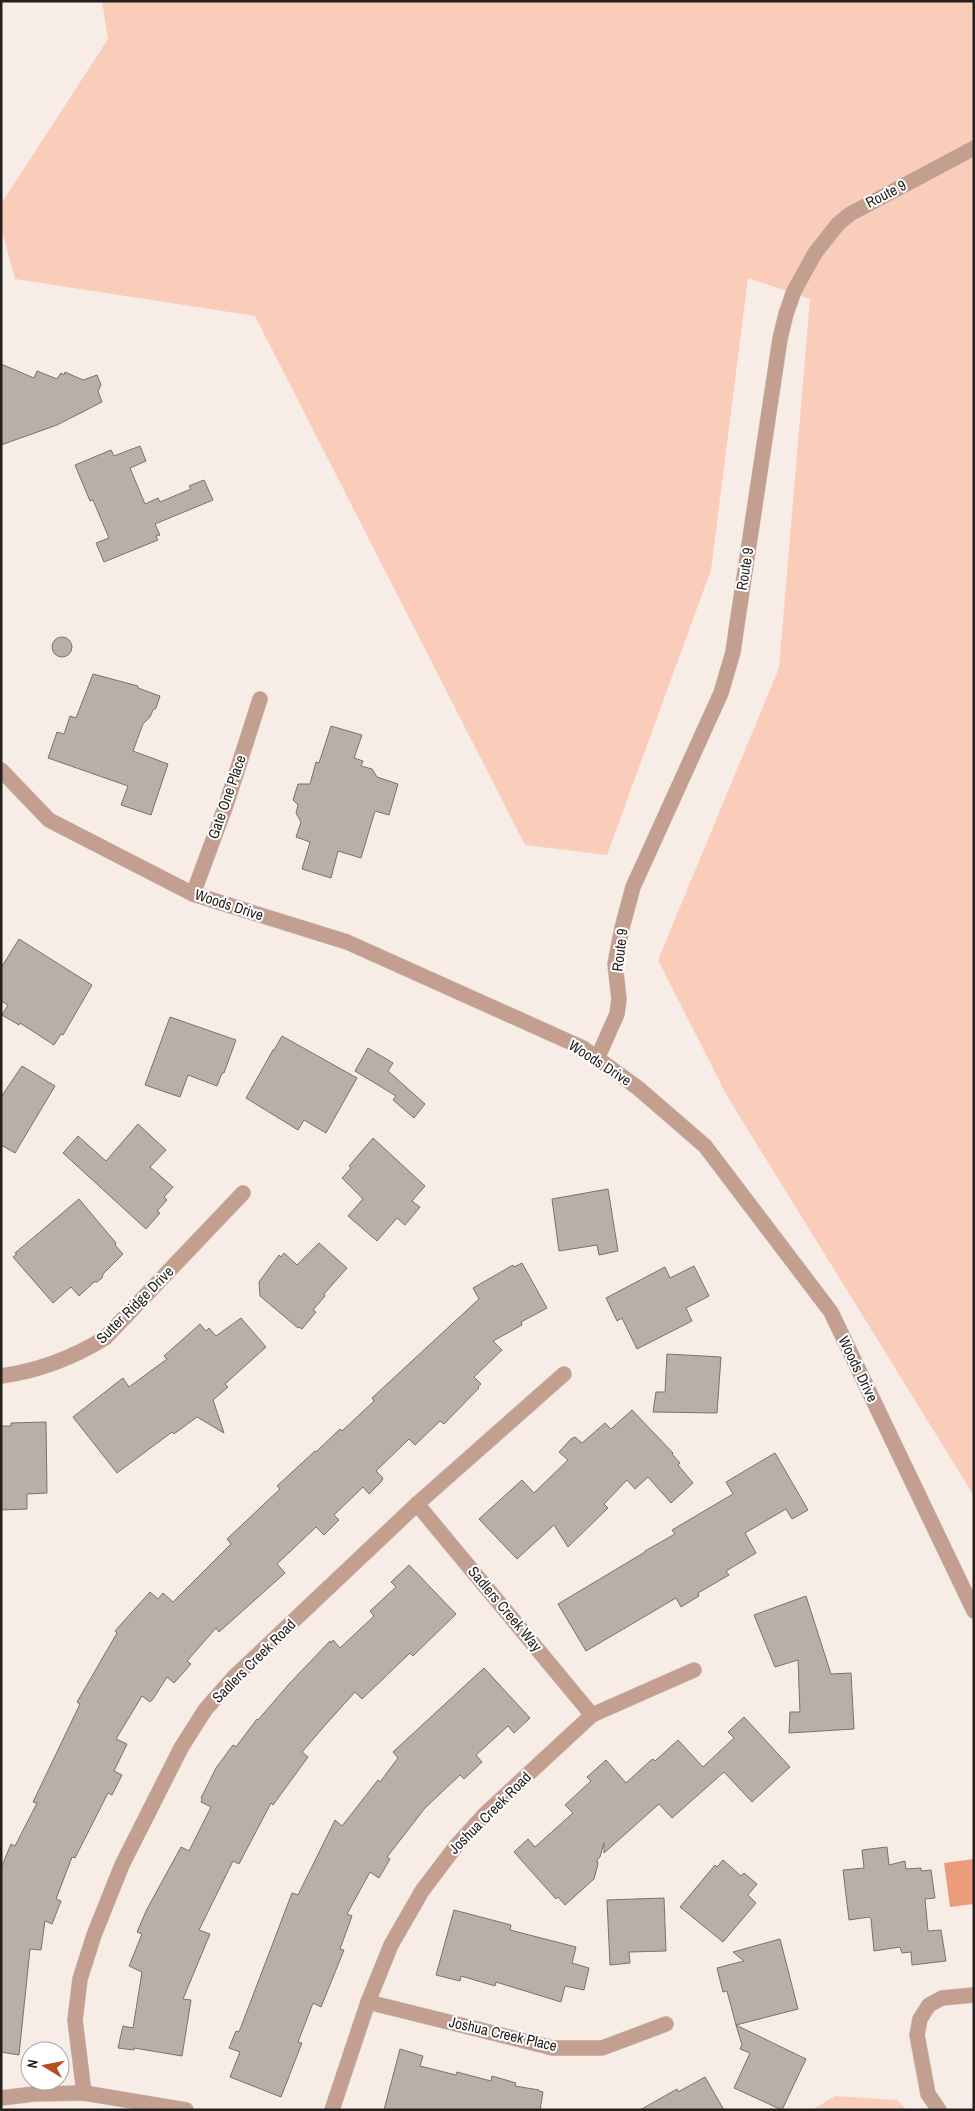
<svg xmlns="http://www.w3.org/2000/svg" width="975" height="2111" font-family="'Archivo Narrow',sans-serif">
<rect width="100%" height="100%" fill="#f8ece7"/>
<!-- green -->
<g fill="#facdbb">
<polygon points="102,1 974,1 974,1496 727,1096 658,960 779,668 810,299 748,278 711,570 607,855 525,845 255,316 15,279 1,227 1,204 108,39"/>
<polygon points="835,2096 897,2100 907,2110 812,2110"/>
</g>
<!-- water -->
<polygon fill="#eb9c7b" points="974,1859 974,1904 950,1907 944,1863"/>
<!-- building -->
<g fill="#baaea9" stroke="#7c716c">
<polygon points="1,364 34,378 37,371 57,379 61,373 64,375 65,372 83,380 97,375 101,385 98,391 102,402 57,425 1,445"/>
<polygon points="140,446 146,461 130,468 145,504 158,498 160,502 191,489 189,486 204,480 213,500 155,524 160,535 156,536 158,540 104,562 96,543 109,538 93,500 90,501 75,465 111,450 114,456"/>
<circle cx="62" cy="647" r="10"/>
<polygon points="93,674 138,686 138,688 160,696 156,708 153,710 150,717 143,724 133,751 168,764 151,815 121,805 128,786 48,758 57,732 64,734 70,716 76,718"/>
<polygon points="331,726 362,735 354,758 363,761 361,766 372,769 377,777 398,784 389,815 375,811 361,858 338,851 331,878 302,869 310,842 296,837 301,822 296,813 298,805 293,800 298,784 310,784 316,762 319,763"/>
<polygon points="19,939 92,985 63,1035 61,1034 54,1045 20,1023 19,1025 2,1015 8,1005 1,1001 1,968"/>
<polygon points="170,1017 236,1040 224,1073 222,1073 217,1086 188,1075 180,1097 145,1085"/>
<polygon points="282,1036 357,1078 326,1133 304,1120 298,1130 246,1098 273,1050 274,1050"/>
<polygon points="368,1048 393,1063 388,1071 425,1104 414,1118 393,1100 396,1096 355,1071"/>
<polygon points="22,1066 55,1086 15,1153 1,1145 1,1097"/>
<polygon points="138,1124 166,1150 150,1167 173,1187 164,1197 167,1200 157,1211 160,1213 146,1229 63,1153 78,1136 106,1161"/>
<polygon points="373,1138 425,1186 412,1201 420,1207 405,1225 397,1218 377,1241 348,1216 363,1199 342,1178 351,1168 349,1166"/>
<polygon points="608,1189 618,1251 599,1255 597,1245 559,1251 552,1199"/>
<polygon points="79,1199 116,1243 115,1245 123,1254 103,1274 102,1278 97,1282 94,1282 79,1296 71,1287 53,1303 13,1257 17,1254 15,1253"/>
<polygon points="319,1243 347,1268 324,1294 325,1296 313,1310 316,1312 302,1329 299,1327 298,1328 260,1296 259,1282 279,1255 281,1257 284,1253 297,1265"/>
<polygon points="522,1263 547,1308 521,1322 522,1325 493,1341 502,1350 474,1377 481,1384 478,1387 479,1388 444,1424 440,1421 415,1445 409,1439 376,1471 383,1478 381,1482 369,1494 363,1487 334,1515 339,1520 324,1535 316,1527 277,1564 285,1573 219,1632 216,1628 187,1661 191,1664 174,1683 167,1677 153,1699 150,1702 142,1696 116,1739 127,1744 114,1771 122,1775 112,1795 108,1793 75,1858 72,1857 56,1899 61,1901 52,1924 45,1921 41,1950 30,1949 19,2055 1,2052 1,1868 11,1844 15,1846 37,1803 33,1802 80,1704 77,1702 117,1633 115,1631 150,1592 158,1599 163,1593 173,1602 231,1544 227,1539 280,1489 277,1486 315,1451 316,1452 340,1429 342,1431 374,1401 372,1398 479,1299 473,1288 513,1265 514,1267"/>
<polygon points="694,1266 709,1296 686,1308 692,1321 637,1349 622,1318 617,1321 606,1298 665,1267 670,1278"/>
<polygon points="241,1318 266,1347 225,1384 228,1387 213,1400 224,1433 197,1417 174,1434 172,1432 117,1473 73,1417 123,1378 129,1387 167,1359 164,1356 200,1324 206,1331 209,1328 216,1336"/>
<polygon points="667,1354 721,1357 717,1413 653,1412 656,1392 665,1392"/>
<polygon points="632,1410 673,1453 672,1454 680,1463 678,1465 693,1483 671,1503 648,1477 635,1489 627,1480 604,1504 608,1508 568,1547 554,1525 517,1559 479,1519 522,1480 534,1493 568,1460 559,1452 571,1439 575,1437 582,1443 605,1423 611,1429"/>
<polygon points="46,1422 47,1493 27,1494 27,1509 1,1510 1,1426 11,1426 11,1423"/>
<polygon points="775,1453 808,1510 792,1519 786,1509 745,1533 756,1553 726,1571 729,1575 698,1593 699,1596 681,1607 676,1598 586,1651 558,1604 645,1552 645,1551 675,1534 672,1530 733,1494 726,1482"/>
<polygon points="409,1565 456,1614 413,1656 410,1653 362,1699 355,1692 327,1723 302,1752 308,1757 273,1805 271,1803 239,1864 233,1861 199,1930 210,1934 183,1999 191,2000 182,2056 134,2048 134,2050 118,2048 123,2026 133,2028 142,1972 129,1966 142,1934 137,1932 147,1909 181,1847 189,1851 211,1807 201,1802 202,1799 201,1798 216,1768 233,1745 236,1747 257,1719 258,1720 289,1684 330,1641 331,1643 333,1640 340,1648 374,1616 370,1611 396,1587 391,1582"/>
<polygon points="806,1596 831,1674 851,1673 854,1729 789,1733 790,1712 800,1712 798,1660 775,1667 754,1615"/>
<polygon points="484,1668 530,1718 514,1733 508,1726 476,1755 482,1762 464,1779 460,1775 425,1808 387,1857 390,1859 379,1878 370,1872 347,1914 352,1916 340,1949 344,1950 321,2007 313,2003 298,2042 302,2043 281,2097 230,2077 240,2052 229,2048 236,2031 239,2032 292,1893 298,1895 335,1820 342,1826 378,1780 380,1782 398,1758 393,1752"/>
<polygon points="744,1717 790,1767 752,1802 724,1772 672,1818 659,1804 604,1853 604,1843 600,1857 597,1860 598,1864 594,1879 565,1905 558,1897 556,1899 514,1852 528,1839 535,1847 573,1813 565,1805 591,1781 587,1777 606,1760 626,1783 650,1761 653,1759 655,1761 678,1740 703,1767 734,1738 728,1732"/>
<polygon points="887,1847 889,1865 905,1861 906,1869 921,1868 921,1871 931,1870 935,1898 925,1899 928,1931 941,1930 946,1961 912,1965 911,1952 902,1953 900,1947 874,1951 871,1919 869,1917 849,1920 843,1870 864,1868 862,1850"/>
<polygon points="723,1860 741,1876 744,1873 757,1884 748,1895 756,1903 723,1942 680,1907 715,1865 717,1867"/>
<polygon points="664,1898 666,1951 629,1952 630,1963 610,1965 607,1900"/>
<polygon points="454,1910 511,1925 510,1930 576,1947 572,1963 589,1968 584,1990 565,1986 561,2002 496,1982 495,1986 461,1976 460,1981 436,1975"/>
<polygon points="780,1939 798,2009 736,2025 727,1991 723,1992 717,1968 744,1961 733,1952"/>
<polygon points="736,2025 806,2059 782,2110 734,2088 750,2053 740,2049 742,2045"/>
<polygon points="400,2049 423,2056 420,2066 456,2075 457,2072 491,2081 492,2076 516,2083 515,2086 539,2090 539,2091 543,2092 540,2110 384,2110"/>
<polygon points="705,2077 724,2110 640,2110 677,2089 678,2092"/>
</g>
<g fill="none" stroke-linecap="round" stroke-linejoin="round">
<!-- minor casing -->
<g stroke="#d2c7c3" stroke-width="16">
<g id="minor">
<polyline points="1,770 49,820 193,894 347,942 583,1048 638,1088 705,1146 831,1312 974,1611"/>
<polyline points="193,894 226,805 260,699"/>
<polyline points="597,1059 617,1014 619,999 615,964 622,928 633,887 721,693 733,652 736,631 780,339 786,314 794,291 815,253 838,224 850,214 974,148"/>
<path d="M1 1376C38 1371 74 1357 105 1338L243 1193"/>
<polyline points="417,1504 592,1715"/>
<polyline points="368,2002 553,2048 602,2048 666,2024"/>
<polyline points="84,2093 75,2020 80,1979 94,1935 122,1865 181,1748 205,1710 234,1677 417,1504 564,1374"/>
<polyline points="1,2098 34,2094 84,2093 186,2110"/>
<polyline points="332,2110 368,2002 391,1945 422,1891 456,1846 485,1814 592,1715 694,1670"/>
<polyline points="939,2110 928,2094 917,2035 920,2019 929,2005 942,1998 974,1995"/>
</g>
</g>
<!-- minor -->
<use href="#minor" stroke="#c39f90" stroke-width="15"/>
</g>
<g text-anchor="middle" stroke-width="4" stroke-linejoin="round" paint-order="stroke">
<!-- street labels -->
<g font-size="15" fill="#231f1d" stroke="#fff">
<text transform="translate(886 194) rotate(-27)" y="5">Route 9</text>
<text transform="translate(745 569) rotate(-81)" y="5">Route 9</text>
<text transform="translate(227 797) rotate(-71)" y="5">Gate One Place</text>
<text transform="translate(229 905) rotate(18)" y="5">Woods Drive</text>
<text transform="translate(620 950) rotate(-83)" y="5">Route 9</text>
<text transform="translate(600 1063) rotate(33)" y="5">Woods Drive</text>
<text transform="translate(135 1305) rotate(-45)" y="5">Sutter Ridge Drive</text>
<text transform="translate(858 1369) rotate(64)" y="5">Woods Drive</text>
<text transform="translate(505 1609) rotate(50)" y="5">Sadlers Creek Way</text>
<text transform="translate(254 1661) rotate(-45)" y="5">Sadlers Creek Road</text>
<text transform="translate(490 1813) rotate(-45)" y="5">Joshua Creek Road</text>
<text transform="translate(503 2034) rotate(13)" y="5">Joshua Creek Place</text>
</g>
</g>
<!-- border -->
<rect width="975" height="2111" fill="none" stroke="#231f1d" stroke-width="5"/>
<!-- north arrow -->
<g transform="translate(45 2066) rotate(280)"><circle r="24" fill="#ffffff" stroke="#a7a5a5"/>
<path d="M0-4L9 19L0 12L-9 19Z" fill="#b44f1e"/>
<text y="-8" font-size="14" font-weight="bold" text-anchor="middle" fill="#231f1d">N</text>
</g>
</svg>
